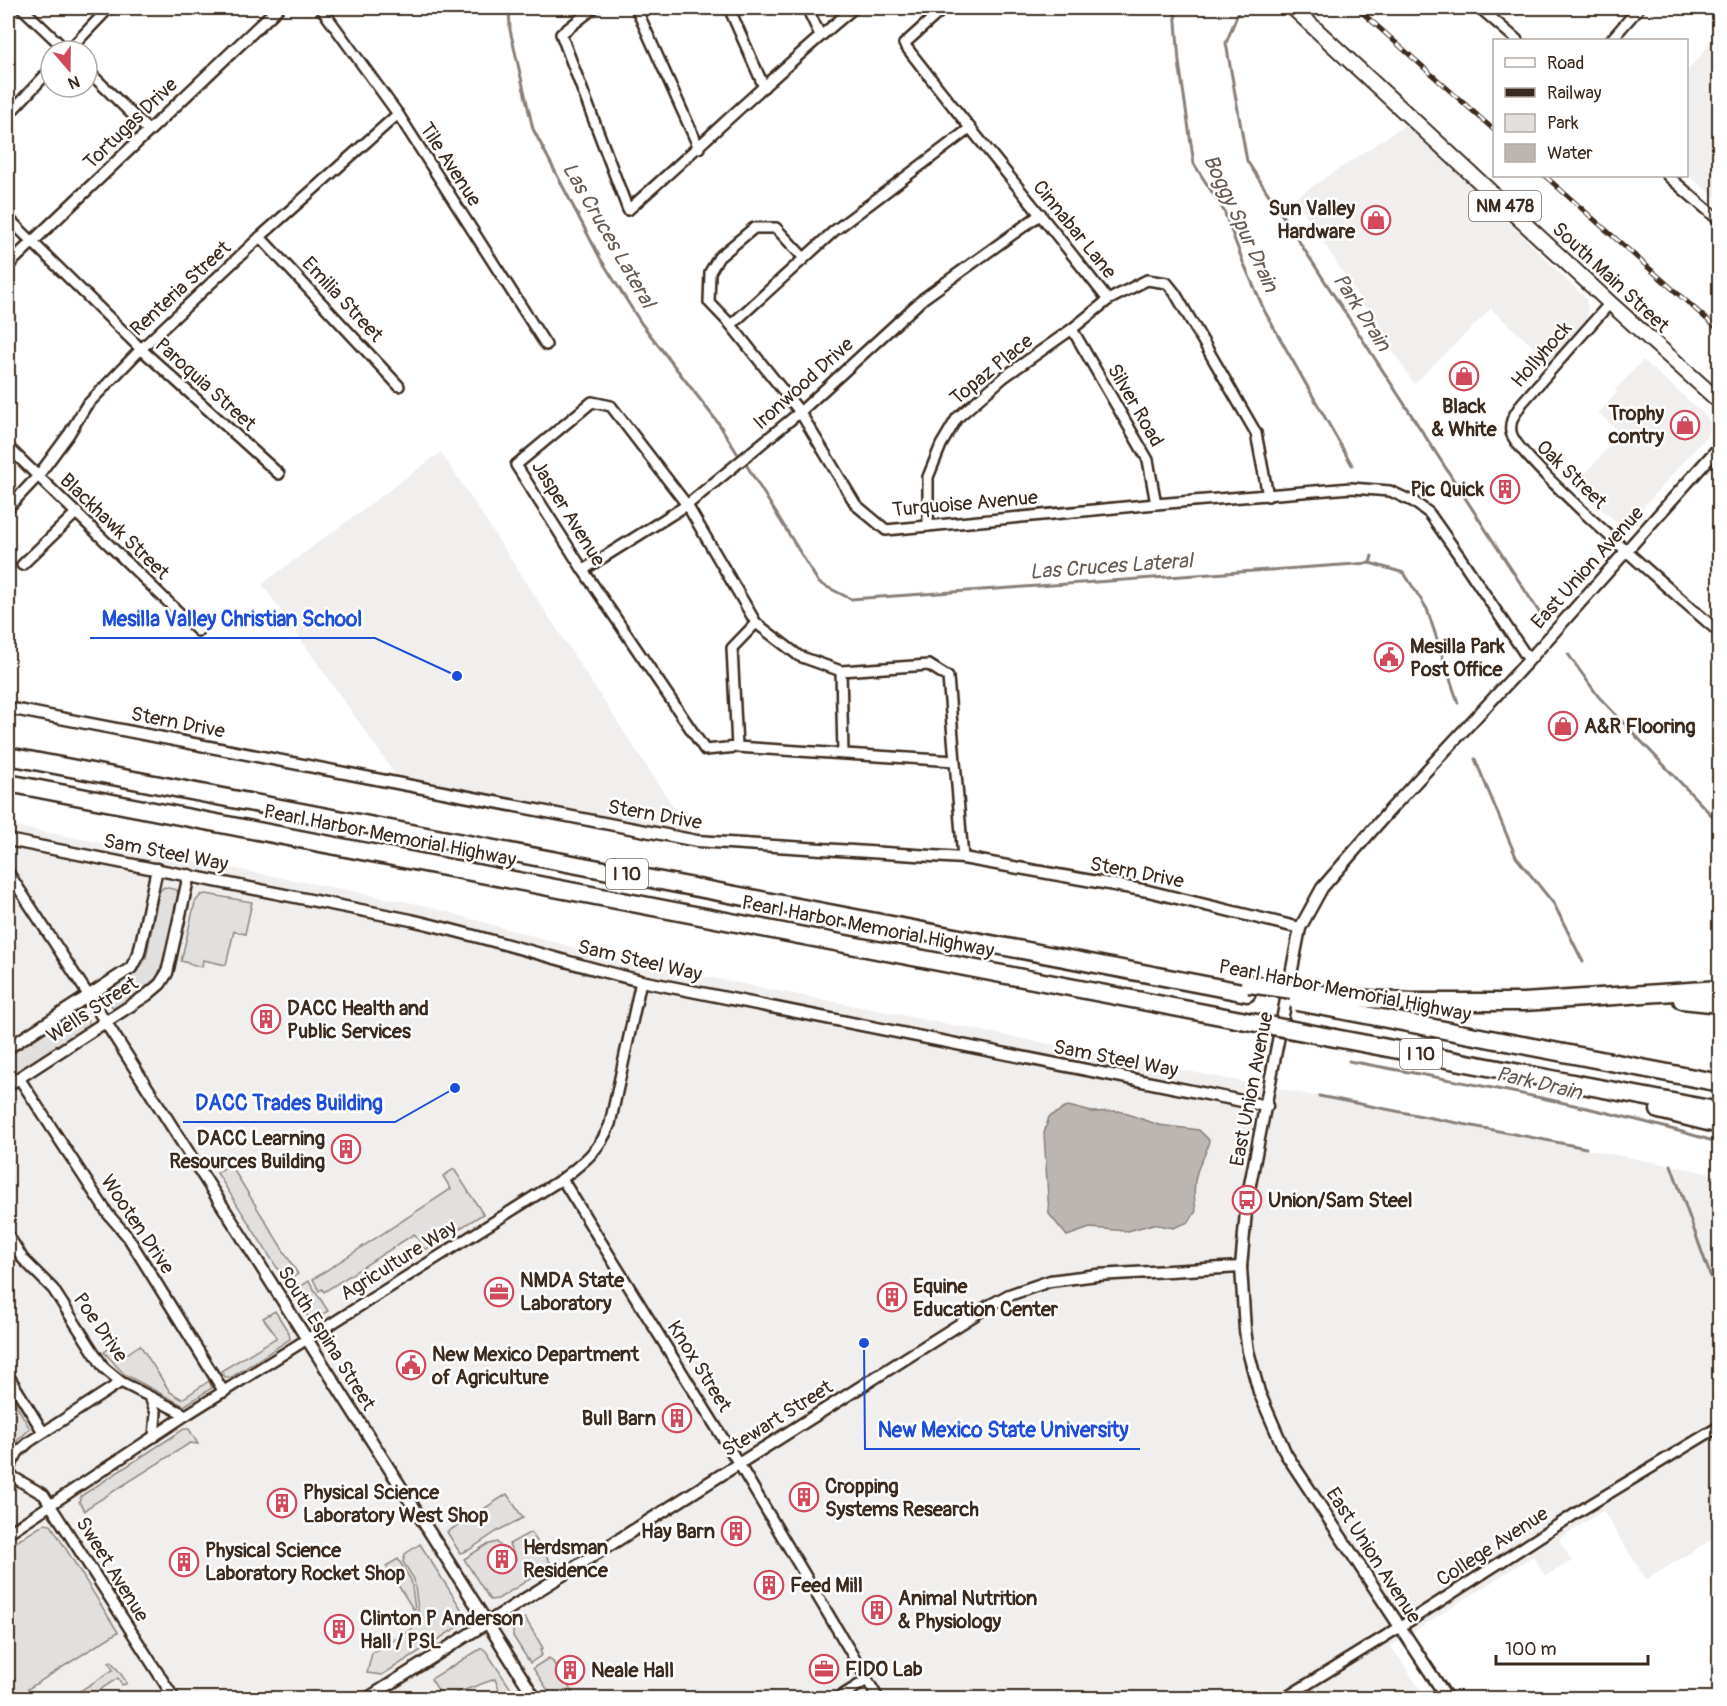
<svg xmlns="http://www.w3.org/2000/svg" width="1727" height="1706" font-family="Pangolin,sans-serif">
<rect width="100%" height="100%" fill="#fff"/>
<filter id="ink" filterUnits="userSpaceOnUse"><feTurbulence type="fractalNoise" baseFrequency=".0167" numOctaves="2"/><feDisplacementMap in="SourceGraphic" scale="12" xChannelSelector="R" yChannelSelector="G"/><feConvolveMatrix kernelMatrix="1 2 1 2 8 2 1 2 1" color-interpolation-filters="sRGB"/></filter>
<g filter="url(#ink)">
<!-- built -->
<g fill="#f1efee">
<polygon points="1719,34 1719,201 1686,173 1687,71"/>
<polygon points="1405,125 1505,218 1587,300 1588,316 1575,333 1549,361 1491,309 1414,384 1295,198"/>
<polygon points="1643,360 1708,418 1711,426 1707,436 1630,522 1619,524 1574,486 1621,433 1598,413 1617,393 1615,390"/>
<polygon points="441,452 691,834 397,777 262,584"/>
<polygon points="8,825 423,905 610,958 1719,1175 1719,1535 1646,1580 1603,1511 1559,1539 1572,1561 1545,1576 1533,1556 1391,1646 1426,1698 8,1698"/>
</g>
<!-- green -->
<g fill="#e2e0de" stroke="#8e857e" stroke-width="1.5">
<path d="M164 887 177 890 178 896 165 957 157 977 144 991 119 1007 113 1008 105 996C117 980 134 981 146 958L159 892Z"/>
<polygon points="206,894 252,902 245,934 234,931 226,965 203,960 202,967 181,961 195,902 201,895"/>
<polygon points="77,1012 82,1012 90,1024 88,1027 8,1078 8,1056"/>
<polygon points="230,1164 298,1274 286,1282 217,1173"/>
<polygon points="454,1169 483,1214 425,1250 414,1234 324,1292 322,1289 319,1291 313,1279 451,1189 443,1176"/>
<polygon points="309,1281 328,1311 311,1321 292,1292"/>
<polygon points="275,1311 289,1333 290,1339 232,1377 225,1377 221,1371 276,1338 275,1334 263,1318"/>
<polygon points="140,1345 170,1392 182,1399 209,1381 212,1388 184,1406 124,1374 104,1352 111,1347 119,1359"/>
<polygon points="8,1390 30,1429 18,1440 8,1457"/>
<polygon points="184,1429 189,1429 198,1444 190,1443 87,1508 85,1511 79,1502 81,1496"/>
<polygon points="507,1494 523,1518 499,1530 469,1550 460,1553 447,1532"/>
<polygon points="46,1523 51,1525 118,1632 20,1694 22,1698 8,1698 8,1547"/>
<polygon points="531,1532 552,1565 498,1599 490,1600 464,1559 486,1545 497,1542 503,1549 489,1559 497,1571 516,1559 509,1544"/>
<polygon points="420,1544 464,1613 466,1617 464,1623 382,1675 367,1673 372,1653 411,1630 417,1621 418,1610 414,1579 403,1562 405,1554"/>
<polygon points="398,1559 411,1580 415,1609 413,1609 386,1566"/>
<polygon points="525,1618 543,1648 540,1650 542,1655 530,1663 513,1636 513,1630 510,1628"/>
<polygon points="482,1648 486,1651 517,1698 502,1698 495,1679 443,1698 431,1679"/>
<polygon points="549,1658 553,1662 576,1698 553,1698 533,1668"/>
<polygon points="111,1661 126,1681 126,1684 122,1685 118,1678 87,1698 69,1698 113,1670 109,1663"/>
</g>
<!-- water -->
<path fill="#bcb6b3" stroke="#887e77" stroke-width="1.5" d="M1068 1106 1092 1112 1119 1111 1159 1125 1199 1130 1209 1140C1207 1155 1201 1159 1197 1172 1193 1185 1194 1197 1196 1211L1189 1222 1173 1228 1153 1224 1128 1231 1090 1228 1067 1236 1049 1214 1044 1133 1049 1117Z"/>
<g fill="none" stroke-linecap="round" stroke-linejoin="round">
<!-- stream -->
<g stroke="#887e77" stroke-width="3">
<polyline points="509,8 510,30 533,129 600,258 641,323 719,424 737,453"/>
<polyline points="1175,8 1179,62 1194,164 1224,211 1243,262 1265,312 1352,465"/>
<polyline points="1240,8 1226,43 1247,161 1539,612"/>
<polyline points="747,466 819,583 851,599 1370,563 1404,573 1427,609 1458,703"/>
<polyline points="1370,563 1372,556"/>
<polyline points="1568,654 1598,696 1720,824"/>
<polyline points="1475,759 1516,857 1554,904 1583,962"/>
<path d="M1349 1061C1474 1084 1598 1106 1720 1143"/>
<polyline points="1319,1096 1586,1148"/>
<polyline points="1671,1165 1720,1303"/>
</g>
<!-- minor casing -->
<g stroke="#3b2a1e" stroke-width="14">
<g id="minor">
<polyline points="22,8 67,51"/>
<polyline points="321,8 398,114 546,345"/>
<path d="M594 8 561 34 628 210C704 143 776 72 854 8"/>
<polyline points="636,8 699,148"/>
<polyline points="729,8 764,87"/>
<polyline points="807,8 820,35"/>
<path d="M944 8 904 44C970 130 1041 214 1108 300"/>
<polyline points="1480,8 1517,40"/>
<polyline points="8,9 9,8"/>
<polyline points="1611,40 1639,8"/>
<polyline points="68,51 109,8"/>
<polyline points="87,70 148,130"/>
<polyline points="8,115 51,69"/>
<polyline points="969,129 834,231 731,325 800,412 856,505 886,530 1156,504 1351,488 1390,491 1414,502 1429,513 1458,554 1529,660"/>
<polyline points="1668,176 1720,221"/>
<polyline points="8,218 141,349 279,474"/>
<polyline points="260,237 399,386"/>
<path d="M1610 303 1522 403C1516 413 1509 420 1511 432 1515 458 1689 606 1720 633"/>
<polyline points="731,325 709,302 710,272 719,257 754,228 776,228 804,258"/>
<polyline points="1072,329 1148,460 1156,504"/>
<polyline points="8,447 198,631"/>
<polyline points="8,508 38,476 69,434 86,406 141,349 260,237 398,114"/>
<polyline points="928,526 928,477 941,445 957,418 1004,377 1072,329 1108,300 1147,280 1167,283 1175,293 1256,433 1268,496"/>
<polyline points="22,565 77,512"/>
<polyline points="583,570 687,505 800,412 924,298 1041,214"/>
<polyline points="841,671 843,753"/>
<polyline points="737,747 732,648 756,623"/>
<polyline points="955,761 737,747 705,750 583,570 516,465 592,402 611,406 687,505 756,623 799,656 841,671 929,665 948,677 963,858"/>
<polyline points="8,872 89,996"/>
<polyline points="19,1078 108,1214 128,1237 224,1392"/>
<polyline points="562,1179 739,1464 878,1698"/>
<polyline points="8,1235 23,1259 53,1289 104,1368 121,1382 186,1415"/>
<polyline points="8,1375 43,1432"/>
<polyline points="150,1397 156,1413 154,1437"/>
<polyline points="8,1470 18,1452 29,1442 121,1382"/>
<polyline points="8,1474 44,1495 47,1500 174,1698"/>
<path d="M8 1533 186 1415 562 1179C583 1163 600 1150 610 1124L641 981"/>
<polyline points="838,1698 867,1680"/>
<polyline points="1285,1698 1400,1627 1578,1512 1720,1426"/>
</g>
</g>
<!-- tertiary casing -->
<g stroke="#3b2a1e" stroke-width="15">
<g id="tertiary">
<polyline points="8,265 278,8"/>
<polyline points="8,708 697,841 963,858 1148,891 1300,928"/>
<path d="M8 840 411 920C489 938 564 962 641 981L1267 1106"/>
<polyline points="89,996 535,1698"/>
<polyline points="8,1048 131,968 139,953 157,869"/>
<polyline points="8,1085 147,995 160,984 167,973 189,875"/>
<polyline points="368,1698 987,1307 1009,1295 1050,1281 1097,1275 1241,1267"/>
<polyline points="1447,1698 1286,1454 1259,1392 1248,1351 1245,1330 1241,1267 1247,1200 1300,928 1322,888 1389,811 1529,660 1720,446"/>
</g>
</g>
<!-- primary casing -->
<g stroke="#3b2a1e" stroke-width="18">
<polyline id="primary" points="1293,8 1610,303 1720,402"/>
</g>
<!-- motorway casing -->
<g stroke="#3b2a1e" stroke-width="21">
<g id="motorway">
<polyline points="8,756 1247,993"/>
<polyline points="8,783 1241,1020"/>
<polyline points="1342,997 1411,1002 1524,1002 1720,989"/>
<polyline points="1682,1000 1720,1004"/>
<polyline points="1340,1010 1720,1083"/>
<polyline points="1335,1038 1720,1111"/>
<polyline points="1659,1110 1720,1125"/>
</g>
</g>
<!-- minor -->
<use href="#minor" stroke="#fff" stroke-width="9"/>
<!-- tertiary -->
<use href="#tertiary" stroke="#fff" stroke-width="10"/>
<!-- primary -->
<use href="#primary" stroke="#fff" stroke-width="14"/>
<!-- motorway -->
<use href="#motorway" stroke="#fff" stroke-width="16"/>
<!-- rail casing -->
<g stroke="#3b2a1e" stroke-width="5">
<g id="rail">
<polyline points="1357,8 1494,130"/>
<polyline points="1545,176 1720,331"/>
</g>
</g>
<!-- rail -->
<use href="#rail" stroke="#fff" stroke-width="3" stroke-dasharray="9" stroke-linecap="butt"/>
<!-- motorway-bridge casing -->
<g stroke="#3b2a1e" stroke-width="21" stroke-linecap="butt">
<g id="motorway-bridge">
<polyline points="1249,984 1342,997"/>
<polyline points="1297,1002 1340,1010"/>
<polyline points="1241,1020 1335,1038"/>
</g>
</g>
<!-- motorway-bridge -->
<use href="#motorway-bridge" stroke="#fff" stroke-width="16"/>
</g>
</g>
<!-- icons -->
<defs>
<g id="shop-ring" transform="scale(1.5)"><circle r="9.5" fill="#fff" stroke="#d1495b" stroke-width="1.5"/><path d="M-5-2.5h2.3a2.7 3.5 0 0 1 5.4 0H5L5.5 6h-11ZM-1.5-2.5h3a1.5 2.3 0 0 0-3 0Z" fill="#d1495b"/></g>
<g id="building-ring" transform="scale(1.5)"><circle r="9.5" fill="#fff" stroke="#d1495b" stroke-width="1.5"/><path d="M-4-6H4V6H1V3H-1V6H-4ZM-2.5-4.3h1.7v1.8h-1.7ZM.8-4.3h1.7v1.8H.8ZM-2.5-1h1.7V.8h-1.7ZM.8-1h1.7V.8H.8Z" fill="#d1495b"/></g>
<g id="civic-ring" transform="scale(1.5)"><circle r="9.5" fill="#fff" stroke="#d1495b" stroke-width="1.5"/><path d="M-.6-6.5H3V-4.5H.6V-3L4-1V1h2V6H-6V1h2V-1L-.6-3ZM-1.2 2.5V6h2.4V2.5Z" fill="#d1495b"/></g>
<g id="bus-ring" transform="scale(1.5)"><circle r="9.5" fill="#fff" stroke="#d1495b" stroke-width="1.5"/><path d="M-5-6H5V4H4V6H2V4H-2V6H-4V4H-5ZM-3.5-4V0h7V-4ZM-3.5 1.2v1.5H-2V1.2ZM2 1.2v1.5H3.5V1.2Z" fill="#d1495b"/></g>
<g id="office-ring" transform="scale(1.5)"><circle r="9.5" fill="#fff" stroke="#d1495b" stroke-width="1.5"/><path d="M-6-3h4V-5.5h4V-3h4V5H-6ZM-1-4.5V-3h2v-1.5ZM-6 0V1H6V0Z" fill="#d1495b"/></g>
</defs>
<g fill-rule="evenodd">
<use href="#shop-ring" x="1376" y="220"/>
<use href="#shop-ring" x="1464" y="376"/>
<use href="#shop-ring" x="1685" y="425"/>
<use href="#building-ring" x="1505" y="489"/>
<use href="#civic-ring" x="1389" y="657"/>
<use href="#shop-ring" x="1563" y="726"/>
<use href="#building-ring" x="266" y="1019"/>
<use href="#building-ring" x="346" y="1149"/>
<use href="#bus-ring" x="1247" y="1200"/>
<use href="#office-ring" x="499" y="1292"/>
<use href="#building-ring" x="892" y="1297"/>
<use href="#civic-ring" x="411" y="1365"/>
<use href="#building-ring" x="677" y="1418"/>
<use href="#building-ring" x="804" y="1497"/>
<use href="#building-ring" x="282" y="1503"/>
<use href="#building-ring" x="736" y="1531"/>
<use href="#building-ring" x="502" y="1559"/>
<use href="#building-ring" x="184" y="1562"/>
<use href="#building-ring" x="769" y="1585"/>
<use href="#building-ring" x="877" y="1610"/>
<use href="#building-ring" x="339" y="1629"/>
<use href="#office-ring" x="824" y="1669"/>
<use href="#building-ring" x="570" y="1670"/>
</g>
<g text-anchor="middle" stroke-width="5" stroke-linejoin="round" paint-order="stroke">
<!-- shield labels -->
<g fill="#fff" stroke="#766a62" stroke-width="1.5">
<rect x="1469" y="191" width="72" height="30" rx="4.5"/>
<rect x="606" y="859" width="42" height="30" rx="4.5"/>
<rect x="1400" y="1039" width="42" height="30" rx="4.5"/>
</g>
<g font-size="18" font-weight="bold" fill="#3b2a1e">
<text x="1505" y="212">NM 478</text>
<text x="627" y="880">I 10</text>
<text x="1421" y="1060">I 10</text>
</g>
<!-- street labels -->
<g font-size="20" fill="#3b2a1e" stroke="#fff">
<text transform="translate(130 123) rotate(-44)" y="7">Tortugas Drive</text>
<text transform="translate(451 164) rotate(57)" y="7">Tile Avenue</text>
<text transform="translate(1075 229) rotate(51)" y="7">Cinnabar Lane</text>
<text transform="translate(1611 277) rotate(43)" y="7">South Main Street</text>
<text transform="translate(180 288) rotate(-43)" y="7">Renteria Street</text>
<text transform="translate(343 299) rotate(47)" y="7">Emilia Street</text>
<text transform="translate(1541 354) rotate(-49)" y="7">Hollyhock</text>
<text transform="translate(991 369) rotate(-39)" y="7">Topaz Place</text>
<text transform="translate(803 383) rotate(-42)" y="7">Ironwood Drive</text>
<text transform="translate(206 384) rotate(42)" y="7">Paroquia Street</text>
<text transform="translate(1136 405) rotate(60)" y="7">Silver Road</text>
<text transform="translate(1572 474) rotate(44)" y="7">Oak Street</text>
<text transform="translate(965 503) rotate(-5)" y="7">Turquoise Avenue</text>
<text transform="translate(569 513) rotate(58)" y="7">Jasper Avenue</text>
<text transform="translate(115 526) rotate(44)" y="7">Blackhawk Street</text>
<text transform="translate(1587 567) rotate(-48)" y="7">East Union Avenue</text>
<text transform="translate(178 722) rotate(11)" y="7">Stern Drive</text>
<text transform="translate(655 814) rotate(10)" y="7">Stern Drive</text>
<text transform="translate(390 835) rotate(11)" y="7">Pearl Harbor Memorial Highway</text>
<text transform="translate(166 852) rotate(11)" y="7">Sam Steel Way</text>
<text transform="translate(1137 872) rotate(11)" y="7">Stern Drive</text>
<text transform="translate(868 926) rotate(11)" y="7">Pearl Harbor Memorial Highway</text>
<text transform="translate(640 960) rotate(13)" y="7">Sam Steel Way</text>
<text transform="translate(1345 990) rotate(11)" y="7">Pearl Harbor Memorial Highway</text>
<text transform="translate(92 1009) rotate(-33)" y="7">Wells Street</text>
<text transform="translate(1116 1058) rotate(11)" y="7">Sam Steel Way</text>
<text transform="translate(1251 1089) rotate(-79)" y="7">East Union Avenue</text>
<text transform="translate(138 1224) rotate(56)" y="7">Wooten Drive</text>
<text transform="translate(398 1260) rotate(-32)" y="7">Agriculture Way</text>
<text transform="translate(101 1327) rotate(55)" y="7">Poe Drive</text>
<text transform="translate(327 1338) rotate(58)" y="7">South Espina Street</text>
<text transform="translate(700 1366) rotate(58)" y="7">Knox Street</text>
<text transform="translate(777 1418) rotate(-32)" y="7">Stewart Street</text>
<text transform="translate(1492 1546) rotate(-33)" y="7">College Avenue</text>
<text transform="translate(1374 1555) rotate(57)" y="7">East Union Avenue</text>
<text transform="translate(113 1569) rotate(58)" y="7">Sweet Avenue</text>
</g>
<!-- poi labels -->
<g font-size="20" font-weight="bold" fill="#3b2a1e" stroke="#fff" text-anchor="start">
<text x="1355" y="215" text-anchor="end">Sun Valley<tspan x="1355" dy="23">Hardware</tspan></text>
<text x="1464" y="413" text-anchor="middle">Black<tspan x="1464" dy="23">&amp; White</tspan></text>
<text x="1664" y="420" text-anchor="end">Trophy<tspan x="1664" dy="23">contry</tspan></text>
<text x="1484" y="496" text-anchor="end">Pic Quick</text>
<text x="1410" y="653">Mesilla Park<tspan x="1410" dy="23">Post Office</tspan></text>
<text x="1584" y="733">A&amp;R Flooring</text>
<text x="287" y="1015">DACC Health and<tspan x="287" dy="23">Public Services</tspan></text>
<text x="325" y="1145" text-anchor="end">DACC Learning<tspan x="325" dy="23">Resources Building</tspan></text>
<text x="1268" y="1207">Union/Sam Steel</text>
<text x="520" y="1287">NMDA State<tspan x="520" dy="23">Laboratory</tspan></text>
<text x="913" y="1293">Equine<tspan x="913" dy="23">Education Center</tspan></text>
<text x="432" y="1361">New Mexico Department<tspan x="432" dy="23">of Agriculture</tspan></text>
<text x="656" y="1425" text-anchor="end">Bull Barn</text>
<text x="825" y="1493">Cropping<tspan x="825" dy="23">Systems Research</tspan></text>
<text x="303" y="1499">Physical Science<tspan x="303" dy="23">Laboratory West Shop</tspan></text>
<text x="715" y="1538" text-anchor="end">Hay Barn</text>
<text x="523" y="1554">Herdsman<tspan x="523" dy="23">Residence</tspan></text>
<text x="205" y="1557">Physical Science<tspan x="205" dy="23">Laboratory Rocket Shop</tspan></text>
<text x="790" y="1592">Feed Mill</text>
<text x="898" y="1605">Animal Nutrition<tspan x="898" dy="23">&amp; Physiology</tspan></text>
<text x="360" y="1625">Clinton P Anderson<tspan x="360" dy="23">Hall / PSL</tspan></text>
<text x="845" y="1676">FIDO Lab</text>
<text x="591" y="1677">Neale Hall</text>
</g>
<!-- water labels -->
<g font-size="21" font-style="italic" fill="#685b52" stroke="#fff">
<text transform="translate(1241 223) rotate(65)" y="7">Boggy Spur Drain</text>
<text transform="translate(609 235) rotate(60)" y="7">Las Cruces Lateral</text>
<text transform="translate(1362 312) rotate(57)" y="7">Park Drain</text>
<text transform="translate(1111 566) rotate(-4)" y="7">Las Cruces Lateral</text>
<text transform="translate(1539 1083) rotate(13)" y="7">Park Drain</text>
</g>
</g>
<!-- callouts -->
<path fill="none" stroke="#1d4ed8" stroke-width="2" d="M457 676L375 638H90M455 1088L395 1122H183M864 1343L865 1449H1140"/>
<g fill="#1d4ed8" stroke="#fff" stroke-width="2">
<circle cx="457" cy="676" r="6"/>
<circle cx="455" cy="1088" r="6"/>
<circle cx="864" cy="1343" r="6"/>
</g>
<g font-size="21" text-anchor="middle" font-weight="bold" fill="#1d4ed8" stroke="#fff" stroke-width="5" stroke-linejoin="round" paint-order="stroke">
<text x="232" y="626">Mesilla Valley Christian School</text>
<text x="289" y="1110">DACC Trades Building</text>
<text x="1003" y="1437">New Mexico State University</text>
</g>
<!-- margin -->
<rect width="1727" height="1706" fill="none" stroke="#fff" stroke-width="30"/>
<rect x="15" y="15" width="1697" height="1676" fill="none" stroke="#3b2a1e" stroke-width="2" filter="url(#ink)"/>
<!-- legend -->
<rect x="1493" y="39" width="195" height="138" fill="#ffffff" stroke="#b1aaa5" stroke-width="1.5"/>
<rect x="1505" y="58" width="30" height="9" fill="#ffffff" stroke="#b1aaa5" stroke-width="1.5"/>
<text x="1547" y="69" font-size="18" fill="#3b2a1e">Road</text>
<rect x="1505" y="88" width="30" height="9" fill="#3b2a1e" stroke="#b1aaa5" stroke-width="1.5"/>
<text x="1547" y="99" font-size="18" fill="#3b2a1e">Railway</text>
<rect x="1505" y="114" width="30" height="18" fill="#e2e0de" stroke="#b1aaa5" stroke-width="1.5"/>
<text x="1547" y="129" font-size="18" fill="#3b2a1e">Park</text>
<rect x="1505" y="144" width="30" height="18" fill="#bcb6b3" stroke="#b1aaa5" stroke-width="1.5"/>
<text x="1547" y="159" font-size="18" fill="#3b2a1e">Water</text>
<!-- north arrow -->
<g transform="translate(69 69) rotate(160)"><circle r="28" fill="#ffffff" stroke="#b1aaa5" stroke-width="1.5"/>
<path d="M0-4.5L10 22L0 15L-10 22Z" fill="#d1495b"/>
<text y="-9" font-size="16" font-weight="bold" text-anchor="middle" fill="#3b2a1e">N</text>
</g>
<!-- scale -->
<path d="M1496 1655v9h152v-9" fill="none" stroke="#3b2a1e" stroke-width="3"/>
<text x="1505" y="1655" font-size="18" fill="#3b2a1e" stroke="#ffffff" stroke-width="4.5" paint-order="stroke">100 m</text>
</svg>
